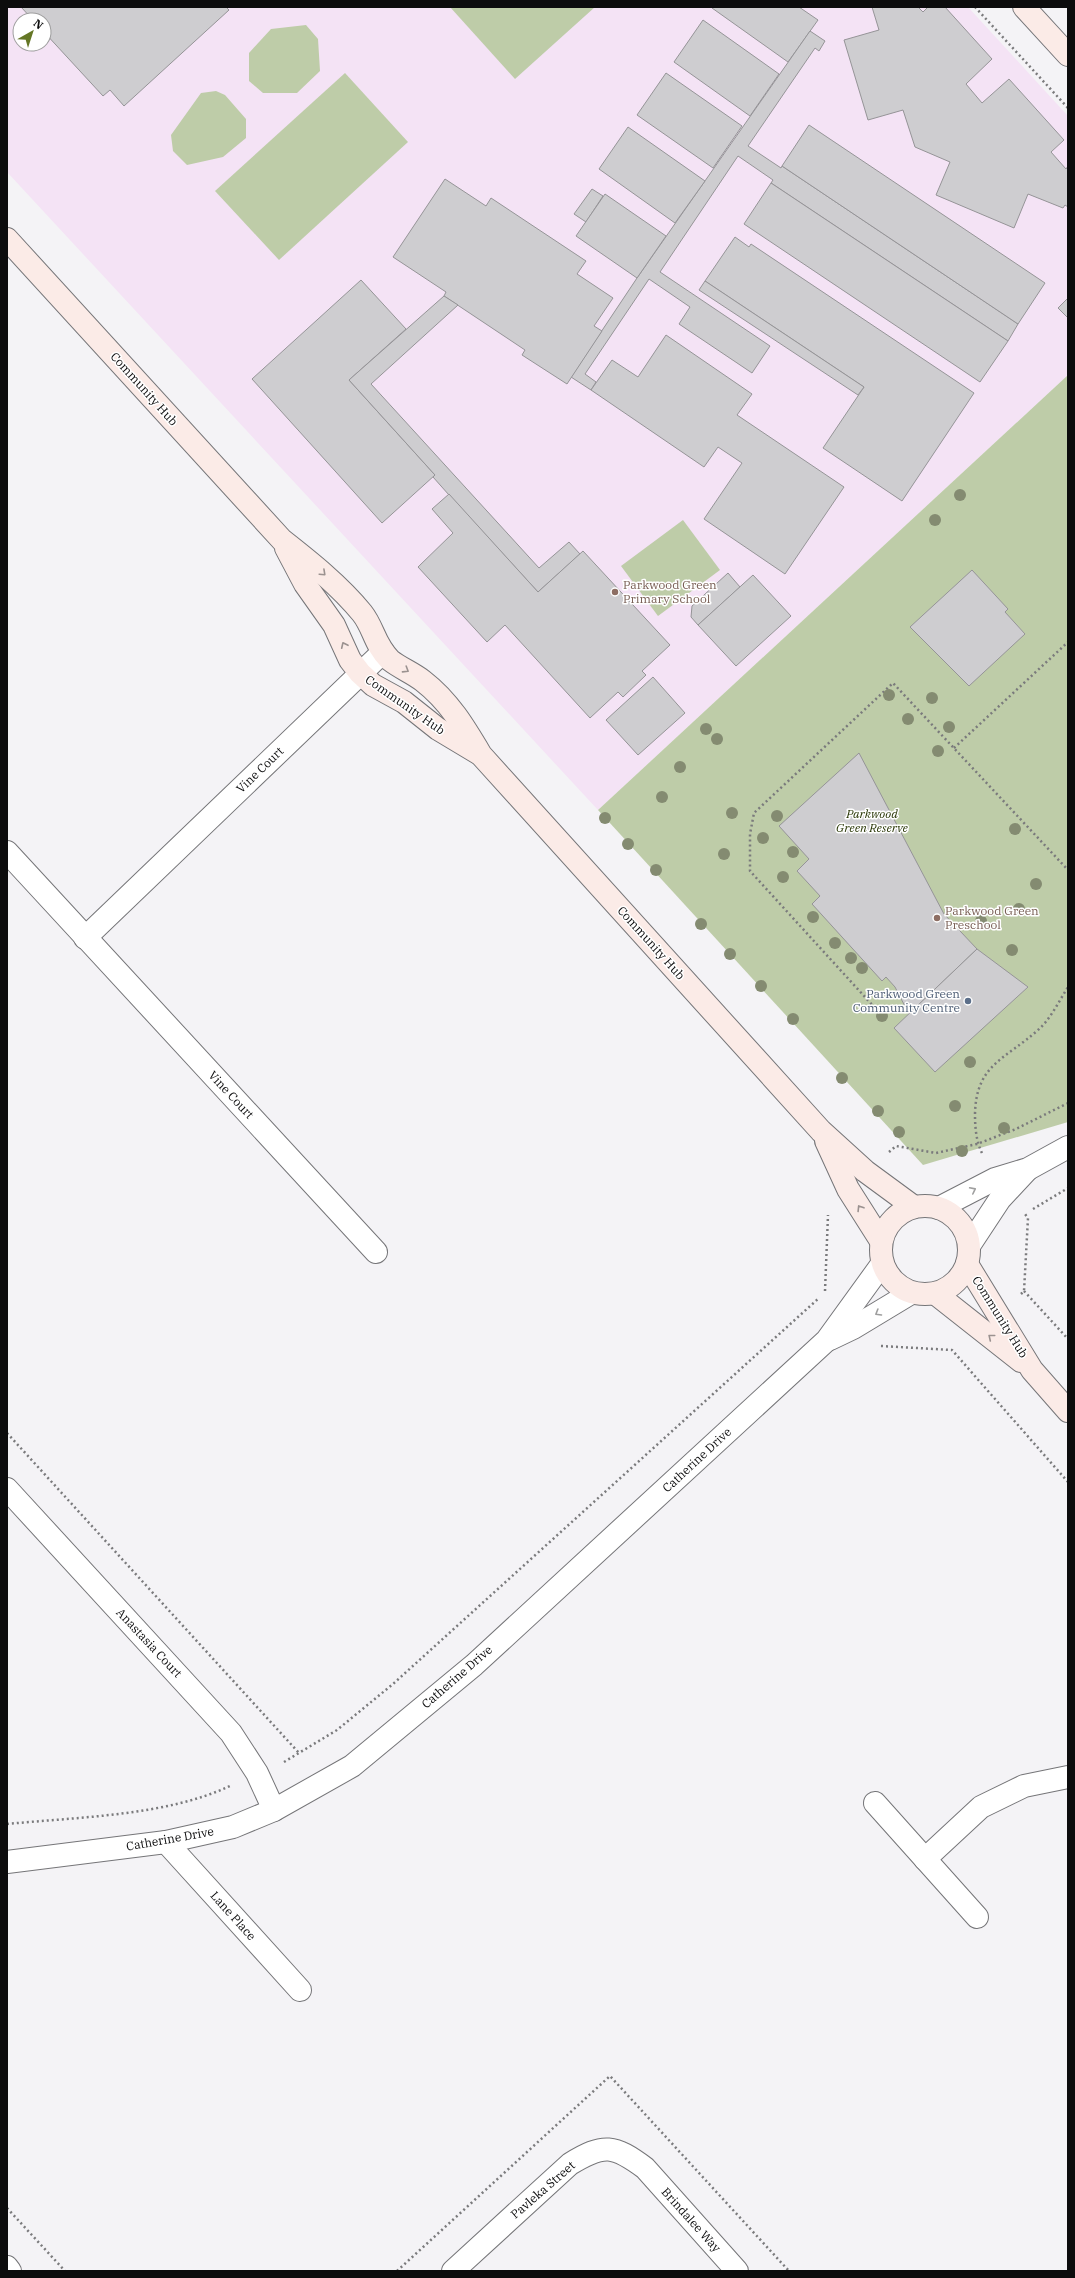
<svg xmlns="http://www.w3.org/2000/svg" width="1075" height="2278" font-family="'IBM Plex Serif',serif">
<rect width="100%" height="100%" fill="#f4f3f6"/>
<!-- education -->
<path fill="#f4e3f5" fill-rule="evenodd" d="M7 7H968L1068 116V375L598 810 7 172ZM20 20H44V44H20Z"/>
<!-- green -->
<g fill="#becca8">
<polygon points="450,7 595,7 515,79"/>
<polygon points="306,25 318,39 320,71 297,93 263,93 249,81 249,53 271,29"/>
<polygon points="345,73 408,142 279,260 215,191"/>
<polygon points="216,91 225,95 246,119 246,138 223,157 187,165 173,151 171,135 201,93"/>
<polygon points="1068,375 1068,1122 923,1165 598,810"/>
<polygon points="683,520 720,570 658,616 621,566"/>
</g>
<!-- building -->
<g fill="#cecdd0" stroke="#959497">
<polygon points="21,7 226,7 229,10 124,106 110,90 103,96 44,32 44,20 33,20"/>
<polygon points="713,7 799,7 818,20 788,62 712,8"/>
<polygon points="872,7 918,7 923,12 928,7 945,7 992,59 966,84 982,103 1009,79 1064,140 1051,152 1066,169 1068,166 1068,207 1065,205 1063,208 1028,194 1014,228 936,195 950,162 915,147 903,110 868,120 844,40 879,30"/>
<polygon points="703,20 779,74 750,116 674,62"/>
<polygon points="810,31 825,41 819,51 815,48 748,146 781,168 782,166 1018,324 1008,341 771,183 773,180 738,156 660,272 770,346 752,373 679,324 690,307 649,279 585,374 596,382 591,390 571,377 637,278"/>
<polygon points="666,73 742,126 713,168 637,115"/>
<polygon points="809,125 1045,283 1018,324 782,166"/>
<polygon points="628,127 705,181 675,223 599,169"/>
<polygon points="445,179 486,206 491,198 586,261 577,274 613,298 594,326 602,331 567,384 522,355 525,350 444,296 446,292 393,257"/>
<polygon points="771,183 1008,341 980,382 744,224"/>
<polygon points="592,189 603,196 586,222 574,214"/>
<polygon points="605,194 666,236 637,278 576,236"/>
<polygon points="735,237 749,247 751,244 974,393 902,501 823,448 864,387 705,281"/>
<polygon points="361,280 406,329 349,380 435,475 382,523 252,379"/>
<polygon points="705,281 864,387 858,395 699,290"/>
<polygon points="444,296 458,305 371,384 539,568 569,542 580,554 538,592 449,495 433,477 435,475 349,380"/>
<polygon points="1068,298 1068,318 1058,308"/>
<polygon points="666,335 752,394 737,415 844,487 785,574 704,519 742,463 718,447 704,467 591,390 612,360 638,377"/>
<polygon points="449,494 538,592 583,551 670,645 642,671 646,675 623,697 618,692 590,718 505,625 487,642 418,567 453,533 432,509"/>
<polygon points="972,570 1008,609 1005,612 1025,634 969,686 910,627"/>
<polygon points="728,573 740,587 698,625 691,617 692,606"/>
<polygon points="753,575 791,616 736,666 698,625"/>
<polygon points="653,677 685,713 638,755 606,720"/>
<polygon points="859,753 944,914 977,949 909,1014 895,987 886,977 882,981 812,904 820,896 797,871 809,859 779,826"/>
<polygon points="977,949 1028,987 935,1072 894,1028"/>
</g>
<g fill="none" stroke-linecap="round" stroke-linejoin="round">
<!-- street casing -->
<g stroke="#757578" stroke-width="24">
<g id="street">
<polyline points="7,852 376,1252"/>
<polyline points="85,938 383,652"/>
<polyline points="939,1208 995,1179 1028,1169 1068,1147"/>
<polyline points="969,1246 1000,1199 1027,1170"/>
<polyline points="830,1339 853,1328 911,1293"/>
<polyline points="7,1489 231,1733 257,1773 274,1810"/>
<polyline points="875,1803 977,1917"/>
<polyline points="166,1842 300,1990"/>
<polyline points="925,1859 981,1807 1024,1786 1068,1777"/>
<polyline points="7,1862 166,1842 233,1827 274,1810 352,1766 474,1665 827,1340 882,1264"/>
<polyline points="7,2267 10,2271"/>
<path d="M453 2271 570 2164C604 2143 614 2145 645 2168L737 2271"/>
</g>
</g>
<!-- secondary casing -->
<g stroke="#757578" stroke-width="24">
<g id="secondary">
<polyline points="1024,7 1068,55"/>
<path d="M7 239 282 540C310 562 339 585 362 613 374 628 374 644 390 660 400 668 413 673 423 681 449 701 465 728 481 755L821 1131 865 1171 914 1207"/>
<polyline points="286,548 305,584 334,625 350,660 360,673 373,685 404,702 438,729 478,753"/>
<polyline points="826,1141 848,1189 881,1241"/>
<circle cx="925" cy="1250" r="44"/>
<polyline points="967,1264 1032,1370 1068,1411"/>
<polyline points="936,1294 1021,1361"/>
</g>
</g>
<!-- path -->
<g stroke="#7a7a7c" stroke-width="2.5" stroke-dasharray="2 3" stroke-linecap="butt">
<polyline points="975,7 1068,108"/>
<polyline points="954,748 1068,642"/>
<polyline points="875,1008 750,871 750,834 754,813 893,683 1068,870"/>
<polyline points="889,1152 896,1146 936,1153 977,1144 1016,1129 1068,1103"/>
<path d="M982 1153C976 1141 975 1127 975 1114 976 1064 1006 1059 1038 1030 1050 1020 1059 1001 1068 987"/>
<polyline points="1033,1209 1068,1188"/>
<polyline points="825,1291 828,1215"/>
<polyline points="1024,1291 1068,1339"/>
<polyline points="1021,1294 1024,1291 1028,1218 1025,1214"/>
<polyline points="881,1346 952,1350 1068,1482"/>
<polyline points="7,1433 299,1753"/>
<polyline points="284,1762 337,1730 393,1684 819,1298"/>
<path d="M7 1824C78 1817 166 1816 230 1786"/>
<polyline points="7,2208 65,2271"/>
<polyline points="397,2271 610,2076 789,2271"/>
</g>
<!-- street -->
<use href="#street" stroke="#fff" stroke-width="22"/>
<!-- secondary -->
<use href="#secondary" stroke="#fbebe7" stroke-width="22"/>
</g>
<!-- trees -->
<g fill="#848b71">
<circle cx="960" cy="495" r="6"/>
<circle cx="935" cy="520" r="6"/>
<circle cx="889" cy="695" r="6"/>
<circle cx="932" cy="698" r="6"/>
<circle cx="908" cy="719" r="6"/>
<circle cx="949" cy="727" r="6"/>
<circle cx="706" cy="729" r="6"/>
<circle cx="717" cy="739" r="6"/>
<circle cx="938" cy="751" r="6"/>
<circle cx="680" cy="767" r="6"/>
<circle cx="662" cy="797" r="6"/>
<circle cx="732" cy="813" r="6"/>
<circle cx="777" cy="816" r="6"/>
<circle cx="605" cy="818" r="6"/>
<circle cx="1015" cy="829" r="6"/>
<circle cx="763" cy="838" r="6"/>
<circle cx="628" cy="844" r="6"/>
<circle cx="793" cy="852" r="6"/>
<circle cx="724" cy="854" r="6"/>
<circle cx="656" cy="870" r="6"/>
<circle cx="783" cy="877" r="6"/>
<circle cx="1036" cy="884" r="6"/>
<circle cx="1019" cy="909" r="6"/>
<circle cx="813" cy="917" r="6"/>
<circle cx="981" cy="921" r="6"/>
<circle cx="701" cy="924" r="6"/>
<circle cx="835" cy="943" r="6"/>
<circle cx="1012" cy="950" r="6"/>
<circle cx="730" cy="954" r="6"/>
<circle cx="851" cy="958" r="6"/>
<circle cx="862" cy="968" r="6"/>
<circle cx="761" cy="986" r="6"/>
<circle cx="882" cy="1016" r="6"/>
<circle cx="793" cy="1019" r="6"/>
<circle cx="970" cy="1062" r="6"/>
<circle cx="842" cy="1078" r="6"/>
<circle cx="955" cy="1106" r="6"/>
<circle cx="878" cy="1111" r="6"/>
<circle cx="1004" cy="1128" r="6"/>
<circle cx="899" cy="1132" r="6"/>
<circle cx="962" cy="1151" r="6"/>
</g>
<!-- one-way arrows -->
<defs><path id="oneway-chevron" d="M-2-3.5L2.5 0L-2 3.5" fill="none" stroke-width="1.6" stroke-linecap="round" stroke-linejoin="round"/></defs>
<g stroke="#9b9290">
<use href="#oneway-chevron" transform="translate(323 573) rotate(43)"/>
<use href="#oneway-chevron" transform="translate(344 645) rotate(-115)"/>
<use href="#oneway-chevron" transform="translate(406 670) rotate(32)"/>
<use href="#oneway-chevron" transform="translate(860 1208) rotate(-122)"/>
<use href="#oneway-chevron" transform="translate(991 1337) rotate(-141)"/>
</g>
<g stroke="#9e9e9e">
<use href="#oneway-chevron" transform="translate(973 1190) rotate(-27)"/>
<use href="#oneway-chevron" transform="translate(878 1313) rotate(149)"/>
</g>
<!-- markers -->
<g fill="#8d6e63" stroke="#fff" stroke-width="1.5">
<circle cx="615" cy="592" r="4"/>
<circle cx="937" cy="918" r="4"/>
</g>
<circle fill="#5c6f8a" stroke="#fff" stroke-width="1.5" cx="968" cy="1001" r="4"/>
<g text-anchor="middle" stroke-width="3" stroke-linejoin="round" paint-order="stroke">
<!-- street labels -->
<g font-size="12" fill="#0c0c0d" stroke="#fff">
<text transform="translate(144 389) rotate(48)" y="4">Community Hub</text>
<text transform="translate(405 705) rotate(35)" y="4">Community Hub</text>
<text transform="translate(260 770) rotate(-44)" y="4">Vine Court</text>
<text transform="translate(651 943) rotate(48)" y="4">Community Hub</text>
<text transform="translate(231 1095) rotate(47)" y="4">Vine Court</text>
<text transform="translate(1000 1317) rotate(58)" y="4">Community Hub</text>
<text transform="translate(697 1460) rotate(-43)" y="4">Catherine Drive</text>
<text transform="translate(149 1643) rotate(47)" y="4">Anastasia Court</text>
<text transform="translate(457 1677) rotate(-41)" y="4">Catherine Drive</text>
<text transform="translate(170 1839) rotate(-10)" y="4">Catherine Drive</text>
<text transform="translate(233 1916) rotate(48)" y="4">Lane Place</text>
<text transform="translate(543 2190) rotate(-41)" y="4">Pavleka Street</text>
<text transform="translate(691 2220) rotate(48)" y="4">Brindalee Way</text>
</g>
<!-- education labels -->
<g font-size="12" fill="#785e54" stroke="#fff" text-anchor="start">
<text x="623" y="589">Parkwood Green<tspan x="623" dy="14">Primary School</tspan></text>
<text x="945" y="915">Parkwood Green<tspan x="945" dy="14">Preschool</tspan></text>
</g>
<!-- park labels -->
<g font-size="12" font-style="italic" fill="#283605" stroke="#fff">
<text x="872" y="818">Parkwood<tspan x="872" dy="14">Green Reserve</tspan></text>
</g>
<!-- service labels -->
<g font-size="12" fill="#4e5e75" stroke="#fff" text-anchor="end">
<text x="960" y="998">Parkwood Green<tspan x="960" dy="14">Community Centre</tspan></text>
</g>
</g>
<!-- border -->
<rect width="1075" height="2278" fill="none" stroke="#0c0c0d" stroke-width="16"/>
<!-- north arrow -->
<g transform="translate(32 32) rotate(39)"><circle r="19" fill="#ffffff" stroke="#9e9e9e"/>
<path d="M0-3L7 15L0 10L-7 15Z" fill="#647625"/>
<text y="-6" font-size="11" font-weight="bold" text-anchor="middle" fill="#0c0c0d">N</text>
</g>
</svg>
